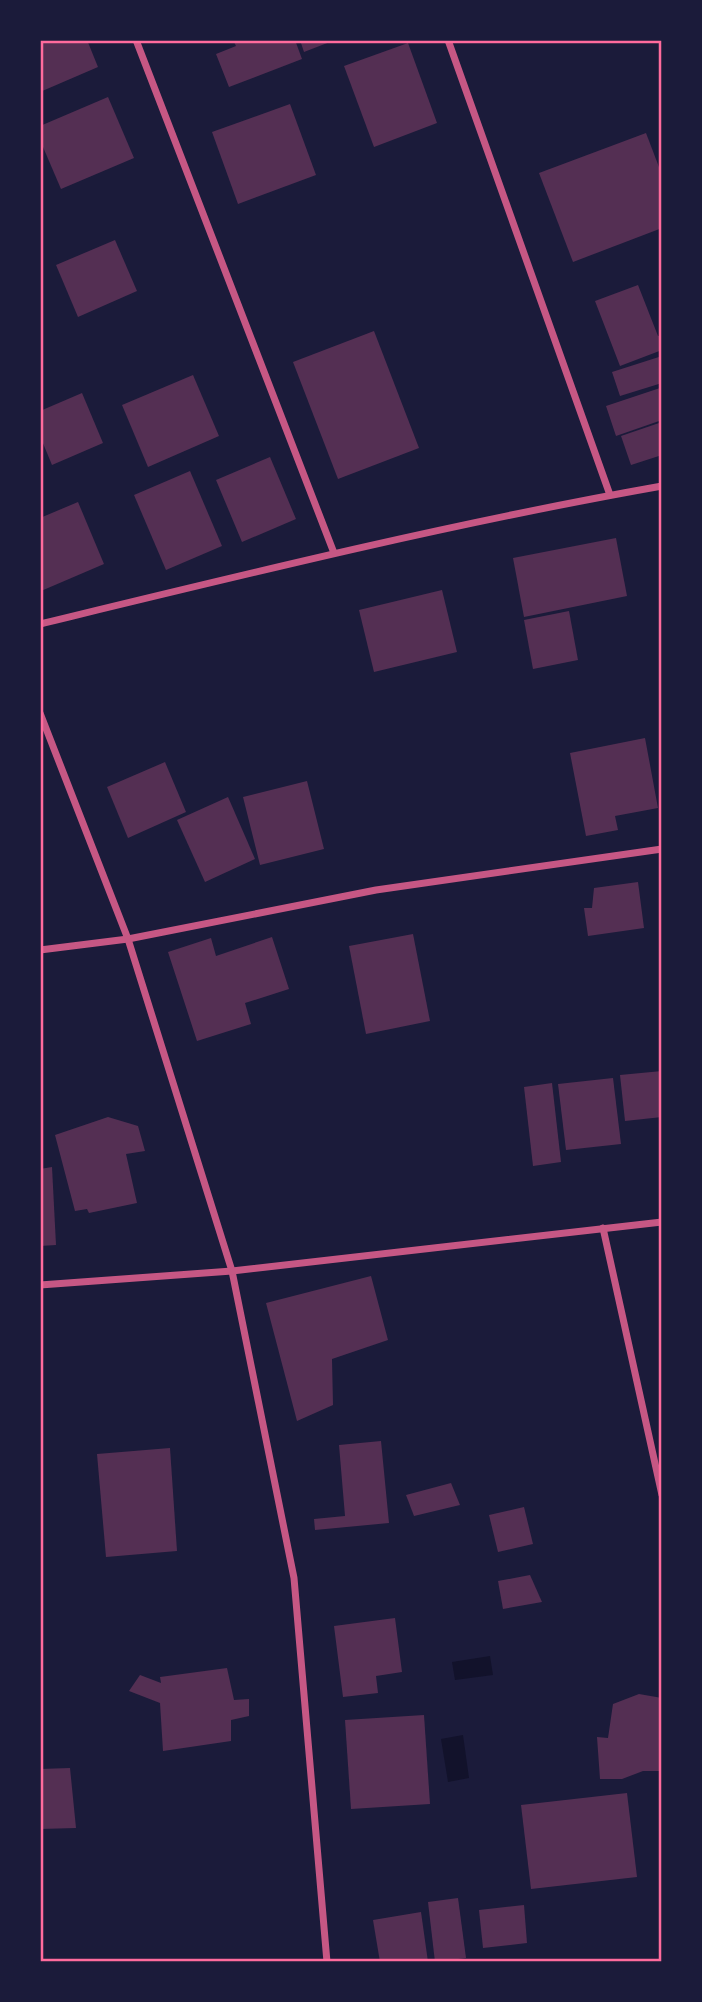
<svg xmlns="http://www.w3.org/2000/svg" width="702" height="2002" font-family="'Space Grotesk',sans-serif">
<rect width="100%" height="100%" fill="#1b1b3a"/>
<!-- water -->
<g fill="#12122b">
<polygon points="490,1656 493,1675 455,1680 452,1662"/>
<polygon points="463,1735 469,1778 448,1782 441,1739"/>
</g>
<!-- building -->
<g fill="#542f53">
<polygon points="40,40 87,40 98,67 40,92"/>
<polygon points="233,40 295,40 302,59 229,87 216,54 236,46"/>
<polygon points="300,40 335,40 304,52"/>
<polygon points="408,43 437,123 374,147 344,66"/>
<polygon points="108,97 134,158 61,189 40,140 40,126"/>
<polygon points="290,104 316,175 238,204 212,132"/>
<polygon points="646,133 662,175 662,228 573,262 539,173"/>
<polygon points="115,240 137,291 78,317 56,265"/>
<polygon points="638,285 658,336 662,335 662,350 620,366 595,301"/>
<polygon points="374,331 419,448 338,479 293,362"/>
<polygon points="662,356 662,383 620,396 612,372"/>
<polygon points="193,375 219,436 148,467 122,405"/>
<polygon points="660,388 662,420 616,436 606,406"/>
<polygon points="82,393 103,443 52,465 40,436 40,411"/>
<polygon points="662,422 662,455 631,465 621,436"/>
<polygon points="270,457 296,519 242,542 216,480"/>
<polygon points="190,471 222,546 166,570 134,495"/>
<polygon points="78,502 104,564 41,591 40,518"/>
<polygon points="616,538 627,596 524,617 513,558"/>
<polygon points="442,590 457,652 374,672 359,610"/>
<polygon points="569,611 578,660 533,669 524,620"/>
<polygon points="645,738 658,808 615,816 618,830 586,836 570,753"/>
<polygon points="165,762 186,812 128,838 107,787"/>
<polygon points="307,781 324,849 260,865 243,797"/>
<polygon points="228,797 255,859 205,882 177,820"/>
<polygon points="638,882 644,928 588,936 584,908 592,908 594,888"/>
<polygon points="413,934 430,1021 366,1034 349,946"/>
<polygon points="272,937 289,989 245,1003 251,1024 197,1041 168,952 211,938 216,956"/>
<polygon points="662,1071 662,1117 625,1121 620,1075"/>
<polygon points="613,1078 621,1144 566,1150 558,1084"/>
<polygon points="552,1083 561,1162 533,1166 524,1087"/>
<polygon points="108,1117 138,1126 145,1151 126,1154 137,1203 89,1213 87,1209 75,1211 55,1135"/>
<polygon points="52,1167 56,1245 40,1246 40,1169"/>
<polygon points="371,1276 388,1340 332,1359 333,1405 297,1421 266,1303"/>
<polygon points="381,1441 389,1523 315,1530 314,1519 345,1516 339,1445"/>
<polygon points="170,1448 177,1551 106,1557 97,1454"/>
<polygon points="451,1483 460,1505 414,1516 406,1495"/>
<polygon points="524,1507 533,1544 498,1552 489,1515"/>
<polygon points="530,1575 542,1602 503,1609 498,1581"/>
<polygon points="395,1618 402,1672 376,1676 378,1693 343,1697 334,1626"/>
<polygon points="227,1668 234,1700 249,1699 249,1716 231,1720 231,1741 163,1751 160,1703 129,1691 140,1675 161,1683 160,1677"/>
<polygon points="639,1694 662,1698 662,1771 643,1771 622,1779 600,1779 597,1737 608,1738 613,1704"/>
<polygon points="424,1715 430,1804 351,1809 345,1720"/>
<polygon points="70,1768 76,1828 40,1829 40,1769"/>
<polygon points="627,1793 637,1877 531,1889 521,1805"/>
<polygon points="458,1898 466,1958 435,1962 428,1902"/>
<polygon points="524,1905 527,1943 483,1948 479,1910"/>
<polygon points="421,1912 428,1962 380,1962 373,1920"/>
</g>
<g fill="none" stroke-linecap="round" stroke-linejoin="round">
<!-- minor -->
<g stroke="#c65784" stroke-width="7">
<polyline points="136,40 334,553"/>
<polyline points="448,40 610,495"/>
<path d="M40 624C246 574 453 523 662 486"/>
<polyline points="40,713 128,939 232,1271 294,1578 327,1962"/>
<polyline points="40,950 128,939 376,890 662,849"/>
<polyline points="603,1228 662,1495"/>
<polyline points="40,1285 232,1271 662,1222"/>
</g>
</g>
<!-- border -->
<rect width="702" height="2002" fill="none" stroke="#1b1b3a" stroke-width="84"/>
<rect x="42" y="42" width="618" height="1918" fill="none" stroke="#ff6b9d" stroke-width="2.5"/>
</svg>
